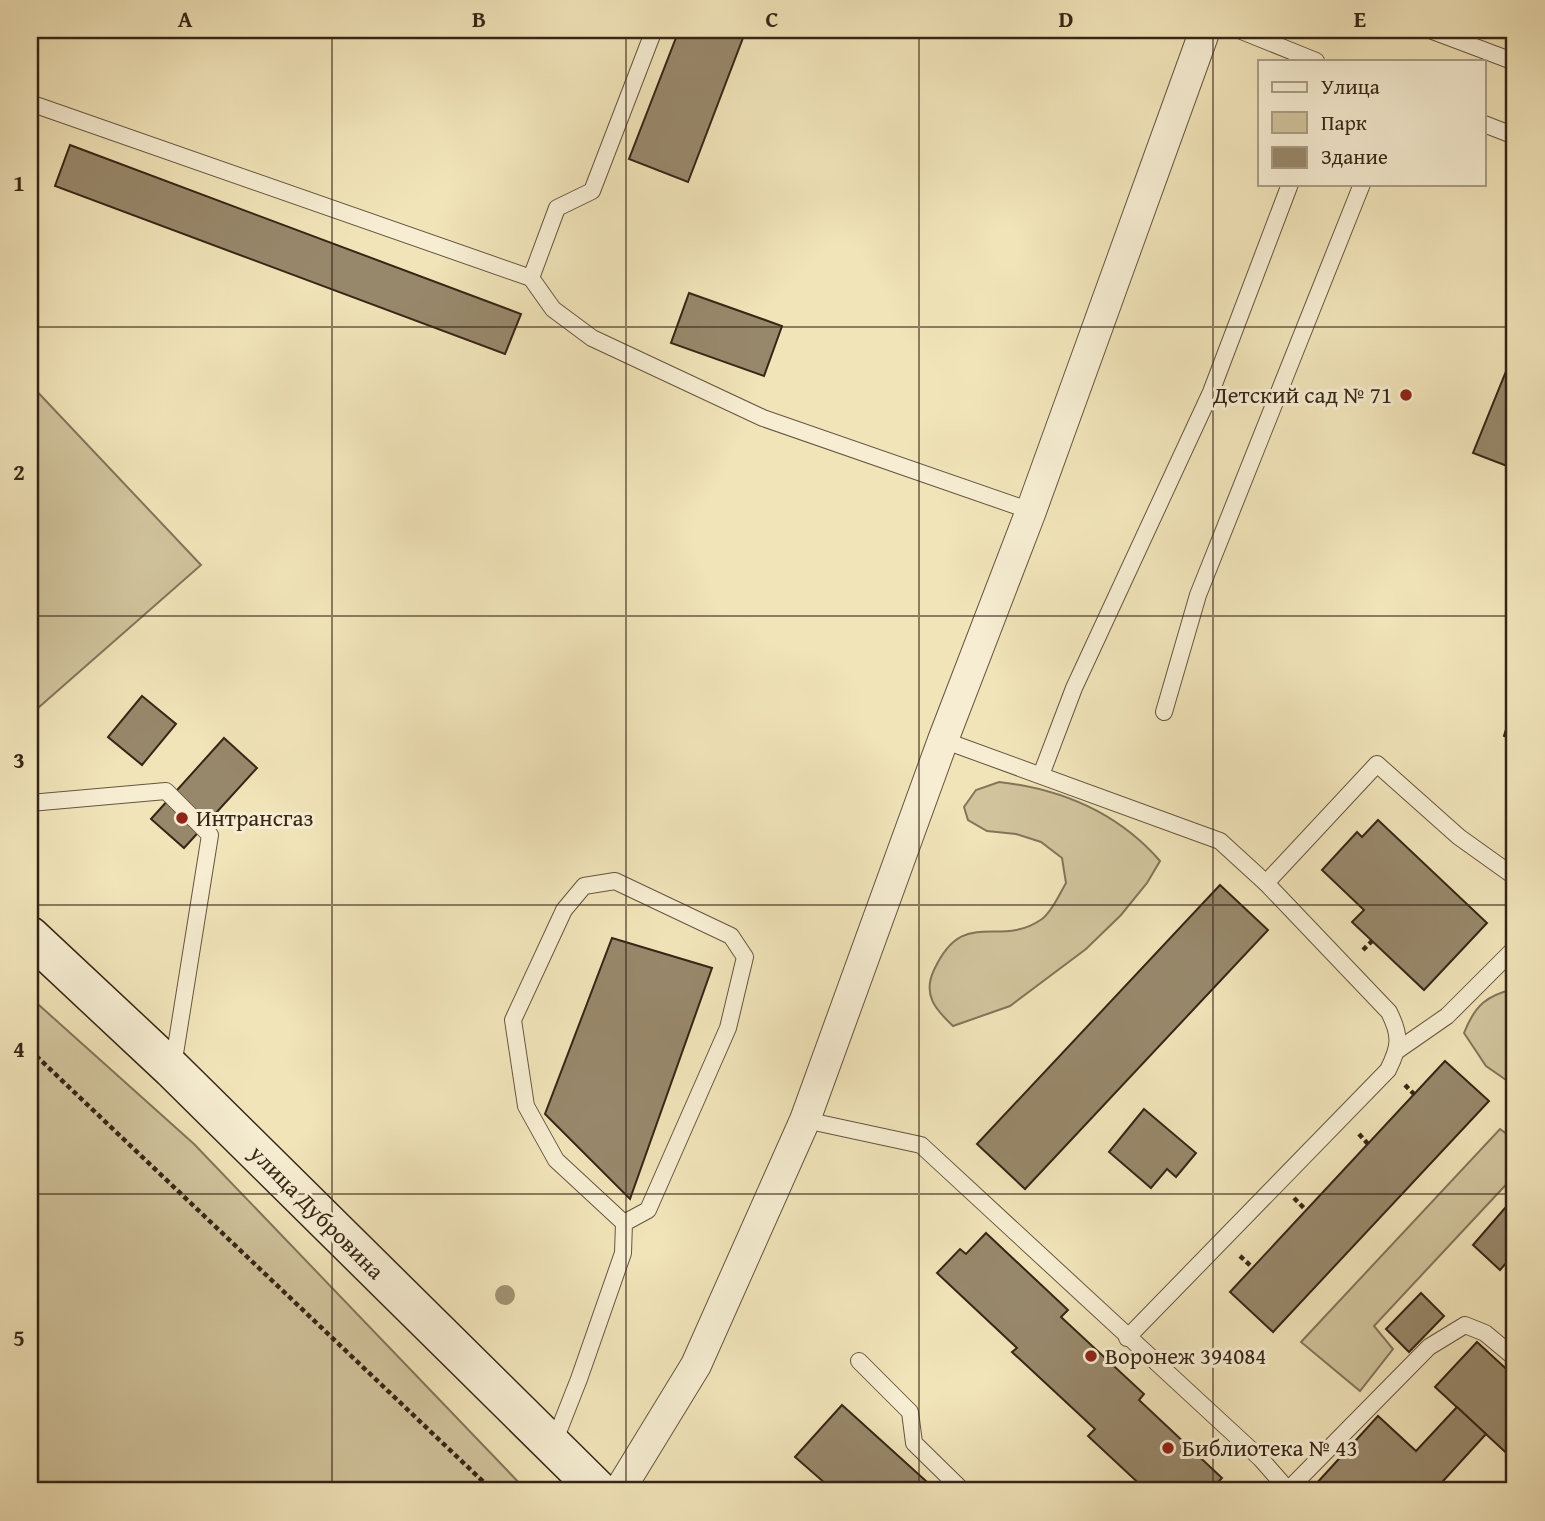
<svg xmlns="http://www.w3.org/2000/svg" width="1545" height="1521" font-family="'Gentium Book Plus',serif">
<rect width="100%" height="100%" fill="#f1e4b9"/>
<filter id="stains"><feTurbulence type="fractalNoise" baseFrequency=".00286" numOctaves="4"/><feColorMatrix values="0 0 0 0 .2 0 0 0 0 .09 0 0 0 0 .02 0 0 0 .5 -.17"/></filter>
<radialGradient id="worn" r=".72"><stop offset=".6" stop-color="#630" stop-opacity="0"/><stop offset="1" stop-color="#630" stop-opacity=".3"/></radialGradient>
<!-- green -->
<g fill="#d1c49d" stroke="#84745a" stroke-width="2">
<polygon points="30,384 201,565 30,715"/>
<path d="M999 782C1061 789 1118 813 1160 861L1147 883 1121 915 1086 949 1010 1006 953 1026C936 1010 922 995 934 970 964 905 998 950 1042 919 1052 912 1060 893 1066 883L1062 858 1041 842 1016 834 987 831 968 820 964 807 976 790Z"/>
<path d="M1515 989V1081L1509 1082 1486 1066 1464 1033C1475 1005 1487 995 1515 989Z"/>
<polygon points="30,997 194,1144 527,1491 47,1491 30,1475"/>
<polygon points="1500,1129 1515,1140 1515,1175 1374,1326 1393,1349 1360,1391 1301,1342"/>
</g>
<!-- building -->
<g fill="#98886b" stroke="#372516" stroke-width="2">
<polygon points="679,30 746,30 688,182 629,159"/>
<polygon points="70,145 521,314 505,354 55,186"/>
<polygon points="689,293 782,326 764,376 671,343"/>
<polygon points="1515,349 1515,469 1473,453"/>
<polygon points="142,696 176,724 142,765 108,737"/>
<polygon points="1515,700 1515,740 1504,736"/>
<polygon points="224,738 257,768 184,848 151,819"/>
<polygon points="1378,820 1487,923 1424,990 1352,922 1364,910 1322,870 1357,832 1362,837"/>
<polygon points="1220,885 1268,930 1025,1189 977,1144"/>
<polygon points="612,938 712,968 630,1199 545,1114"/>
<polygon points="1445,1061 1489,1101 1273,1332 1230,1292"/>
<polygon points="1144,1109 1196,1153 1176,1177 1167,1169 1151,1188 1109,1152"/>
<polygon points="1511,1201 1515,1204 1515,1253 1500,1270 1473,1245"/>
<polygon points="986,1233 1068,1310 1061,1317 1144,1394 1139,1400 1222,1478 1209,1491 1147,1491 1088,1436 1095,1429 1012,1352 1017,1348 937,1273 960,1249 966,1254"/>
<polygon points="1421,1293 1444,1316 1409,1352 1386,1329"/>
<polygon points="1477,1342 1515,1377 1515,1461 1435,1387"/>
<polygon points="842,1405 937,1491 834,1491 795,1457"/>
<polygon points="1457,1407 1486,1434 1434,1491 1324,1491 1316,1484 1378,1416 1416,1451"/>
</g>
<g fill="none" stroke-linecap="round" stroke-linejoin="round">
<!-- lane casing -->
<g stroke="#66553f" stroke-width="18">
<g id="lane">
<polyline points="654,30 592,191 557,208 531,278 553,309 592,338 763,418 1031,511"/>
<polyline points="1239,30 1316,61"/>
<polyline points="1430,30 1515,62"/>
<polyline points="30,103 531,278"/>
<polyline points="1484,124 1515,136"/>
<polyline points="1164,712 1198,595 1362,184"/>
<path d="M943 740 1220 841 1266 883 1389 1012C1401 1036 1400 1046 1388 1070L1127 1338"/>
<polyline points="1041,775 1074,688 1211,392 1290,184"/>
<polyline points="30,803 166,791 210,835 173,1066"/>
<polyline points="1266,883 1377,764 1459,837 1515,877"/>
<polyline points="1398,1050 1447,1016 1515,948"/>
<polyline points="805,1120 921,1145 1261,1459 1288,1490 1287,1491"/>
<polyline points="859,1361 910,1412 914,1443 963,1491"/>
<polyline points="553,1445 579,1379 623,1253 624,1223 556,1160 526,1106 513,1020 564,910 584,886 615,881 731,936 745,957 728,1028 648,1210 624,1223"/>
<polyline points="1288,1490 1429,1347 1465,1325 1485,1333 1515,1358"/>
</g>
</g>
<!-- street casing -->
<g stroke="#66553f" stroke-width="32">
<polyline id="street" points="619,1491 696,1365 805,1120 943,740 1031,511 1205,30"/>
</g>
<!-- secondary casing -->
<g stroke="#372516" stroke-width="41">
<polyline id="secondary" points="30,936 172,1069 599,1491"/>
</g>
<!-- path -->
<g stroke="#372516" stroke-width="4.5" stroke-dasharray="5 3.5" stroke-linecap="butt">
<polyline points="1363,950 1372,941"/>
<polyline points="30,1050 493,1491"/>
<polyline points="1405,1085 1414,1094"/>
<polyline points="1359,1134 1368,1144"/>
<polyline points="1294,1198 1306,1210"/>
<polyline points="1240,1256 1252,1267"/>
</g>
<!-- lane -->
<use href="#lane" stroke="#f6edd2" stroke-width="16"/>
<!-- street -->
<use href="#street" stroke="#f6edd2" stroke-width="30"/>
<!-- secondary -->
<use href="#secondary" stroke="#f6edd2" stroke-width="38"/>
</g>
<!-- trees -->
<circle fill="#a09172" cx="505" cy="1295" r="10"/>
<!-- grid -->
<path fill="none" stroke="#372516" stroke-width="2" stroke-opacity="0.55" d="M332 30V1491M626 30V1491M919 30V1491M1213 30V1491M30 327H1515M30 616H1515M30 905H1515M30 1194H1515"/>
<!-- markers -->
<g fill="#8f2418" stroke="#f6edd2" stroke-width="2.5">
<circle cx="1406" cy="395" r="7"/>
<circle cx="182" cy="818" r="7"/>
<circle cx="1091" cy="1356" r="7"/>
<circle cx="1168" cy="1448" r="7"/>
</g>
<g text-anchor="middle" stroke-width="6" stroke-linejoin="round" paint-order="stroke">
<!-- poi labels -->
<g font-size="23" fill="#372516" stroke="#f6edd2" text-anchor="start">
<text x="1392" y="403" text-anchor="end">Детский сад № 71</text>
<text x="196" y="826">Интрансгаз</text>
<text x="1105" y="1364">Воронеж 394084</text>
<text x="1182" y="1456">Библиотека № 43</text>
</g>
<!-- street labels -->
<g font-size="23" fill="#372516" stroke="#f6edd2">
<text transform="translate(317 1212) rotate(45)" y="8">улица Дубровина</text>
</g>
</g>
<!-- margin -->
<rect width="1545" height="1521" fill="none" stroke="#f1e4b9" stroke-width="77"/>
<!-- legend -->
<rect x="1258" y="60" width="228" height="126" fill="#f6edd2" stroke="#aa9d87" stroke-width="2"/>
<rect x="1272" y="82" width="35" height="10" fill="#f6edd2" stroke="#aa9d87" stroke-width="2"/>
<text x="1321" y="94" font-size="21" fill="#372516">Улица</text>
<rect x="1272" y="112" width="35" height="21" fill="#d1c49d" stroke="#aa9d87" stroke-width="2"/>
<text x="1321" y="130" font-size="21" fill="#372516">Парк</text>
<rect x="1272" y="147" width="35" height="21" fill="#98886b" stroke="#aa9d87" stroke-width="2"/>
<text x="1321" y="164" font-size="21" fill="#372516">Здание</text>
<rect x="38" y="38" width="1468" height="1444" fill="none" stroke="#372516" stroke-width="2.5"/>
<g font-size="23" text-anchor="middle" font-weight="bold" fill="#372516">
<text x="185" y="27">A</text>
<text x="479" y="27">B</text>
<text x="772" y="27">C</text>
<text x="1066" y="27">D</text>
<text x="1360" y="27">E</text>
<text x="19" y="191">1</text>
<text x="19" y="480">2</text>
<text x="19" y="768">3</text>
<text x="19" y="1057">4</text>
<text x="19" y="1346">5</text>
</g>
<rect width="100%" height="100%" filter="url(#stains)"/>
<rect width="100%" height="100%" fill="url(#worn)"/>
</svg>
